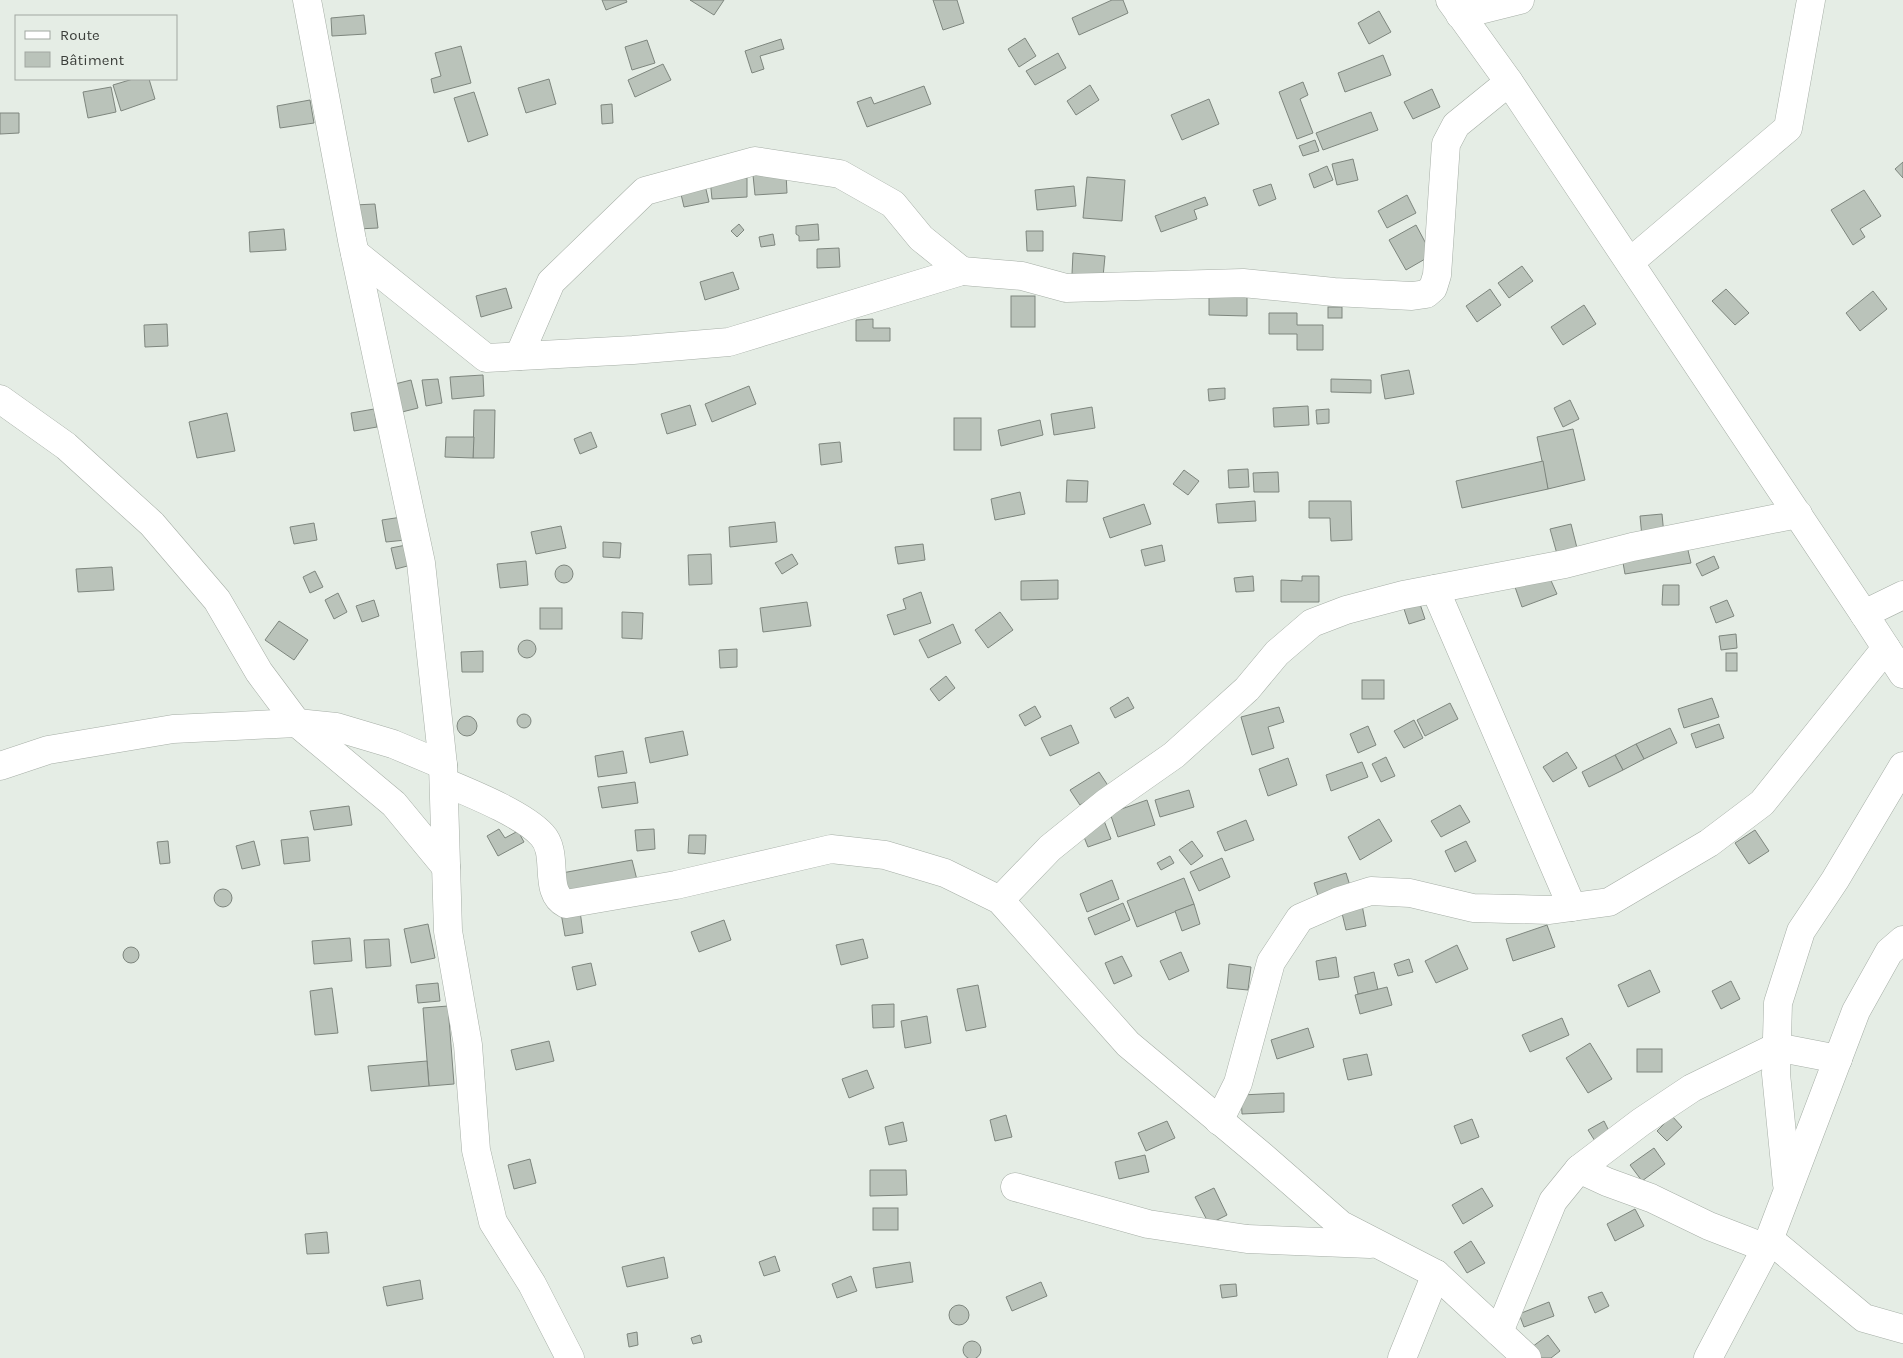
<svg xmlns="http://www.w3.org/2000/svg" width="1903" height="1358" font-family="Karla,sans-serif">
<rect width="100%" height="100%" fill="#e5ede5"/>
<!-- building -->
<g fill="#bac3ba" stroke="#7e867e">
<polygon points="602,0 626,0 627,2 606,10"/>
<polygon points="690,0 724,0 714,15"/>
<polygon points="933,0 957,0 964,23 943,30"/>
<polygon points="1112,0 1123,0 1128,13 1079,35 1072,18"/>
<polygon points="1379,11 1391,32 1369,44 1358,23"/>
<polygon points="364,15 366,34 332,36 331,18"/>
<polygon points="1025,38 1036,56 1019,67 1008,49"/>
<polygon points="781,39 784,49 760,56 764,69 752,73 745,51"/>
<polygon points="647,40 655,63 632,70 625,47"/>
<polygon points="461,46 471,83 434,93 431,79 441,76 435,53"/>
<polygon points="1058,53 1066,68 1035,85 1026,71"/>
<polygon points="1383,55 1391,75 1345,92 1338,73"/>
<polygon points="663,64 671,80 635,97 628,80"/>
<polygon points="133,79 149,79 155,99 121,111 113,85"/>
<polygon points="549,79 556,104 526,113 518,88"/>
<polygon points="1303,82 1308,95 1300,99 1313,133 1297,139 1279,92"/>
<polygon points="1090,85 1099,100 1076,115 1067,101"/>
<polygon points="924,86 931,104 867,127 857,102 871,97 874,104"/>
<polygon points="111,87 116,112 88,118 83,92"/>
<polygon points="1432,89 1440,107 1413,119 1404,102"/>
<polygon points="474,92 488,135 468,142 454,98"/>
<polygon points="1209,99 1219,124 1182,140 1171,115"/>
<polygon points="310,100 314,123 280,128 277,106"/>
<polygon points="612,104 613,123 602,124 601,105"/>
<polygon points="1371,112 1378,130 1323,150 1316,133"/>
<polygon points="0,113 19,113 19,133 0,134"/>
<polygon points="1315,140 1319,151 1303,156 1299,146"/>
<polygon points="1353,159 1358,180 1337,185 1332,164"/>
<polygon points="1903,162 1903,178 1895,169"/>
<polygon points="1327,166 1333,180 1314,188 1309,174"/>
<polygon points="786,173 787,193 755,195 753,175"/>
<polygon points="1087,177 1125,180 1122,221 1083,218"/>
<polygon points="747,178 747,197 712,199 710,179"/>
<polygon points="1271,184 1276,199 1259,206 1253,190"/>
<polygon points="705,185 709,202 684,207 680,190"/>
<polygon points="1074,186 1076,206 1037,210 1035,190"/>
<polygon points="1864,190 1881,216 1860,229 1865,237 1853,245 1831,210"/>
<polygon points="1407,195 1416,213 1387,228 1378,211"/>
<polygon points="1205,197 1208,205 1194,210 1197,219 1161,232 1155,216"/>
<polygon points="375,204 378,228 357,229 354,205"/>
<polygon points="739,224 744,230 737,237 731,231"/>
<polygon points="818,224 819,240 799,241 799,236 796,234 796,226"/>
<polygon points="1416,225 1432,255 1406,270 1389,240"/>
<polygon points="284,229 286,250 250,252 249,232"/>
<polygon points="1026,231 1043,231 1043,251 1027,251"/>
<polygon points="773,234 775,245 761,247 759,237"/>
<polygon points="839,248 840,267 817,268 817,249"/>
<polygon points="1073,253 1105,256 1103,277 1072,274"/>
<polygon points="1522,266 1533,281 1509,298 1498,283"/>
<polygon points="733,272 739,289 705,300 700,282"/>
<polygon points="506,288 512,308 481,317 476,296"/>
<polygon points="1490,289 1501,305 1477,322 1466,306"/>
<polygon points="1726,289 1749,313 1735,325 1712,301"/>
<polygon points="1873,291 1887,309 1860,331 1846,313"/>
<polygon points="1209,295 1247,295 1247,316 1209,315"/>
<rect x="1011" y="296" width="24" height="31"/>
<polygon points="1584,305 1596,324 1563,345 1551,327"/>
<rect x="1328" y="307" width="14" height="11"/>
<polygon points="1269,313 1297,313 1297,325 1323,325 1323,350 1297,350 1297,334 1269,334"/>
<polygon points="873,319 873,328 890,328 890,341 856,341 856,320"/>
<polygon points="167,324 168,346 145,347 144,325"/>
<polygon points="1409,370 1414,394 1385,399 1381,375"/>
<polygon points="483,375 484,396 452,399 450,377"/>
<polygon points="438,379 442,403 426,406 422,380"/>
<polygon points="1331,379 1371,380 1371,393 1331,392"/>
<polygon points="411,380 418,408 398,413 391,385"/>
<polygon points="749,386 756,404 712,422 705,404"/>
<polygon points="1225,388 1225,399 1209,401 1208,389"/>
<polygon points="1570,400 1579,419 1563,427 1554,408"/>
<polygon points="690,405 696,425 667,434 661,414"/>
<polygon points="1308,406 1309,425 1274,427 1273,408"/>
<polygon points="1092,407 1095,428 1054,435 1051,414"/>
<polygon points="374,409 377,427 354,431 351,413"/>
<polygon points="1329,409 1329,423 1317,424 1316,410"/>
<polygon points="474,410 495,410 494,458 473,458"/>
<polygon points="227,413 235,451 197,458 189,422"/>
<rect x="954" y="418" width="27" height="32"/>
<polygon points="1040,420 1043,435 1001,446 998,430"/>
<polygon points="1573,429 1585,480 1548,489 1537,437"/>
<polygon points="591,432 597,447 580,454 574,439"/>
<polygon points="446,437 474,437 473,458 445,457"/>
<polygon points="840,442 842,462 821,465 819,444"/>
<polygon points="1543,461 1548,489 1462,508 1456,481"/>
<polygon points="1248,469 1249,487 1229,488 1228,470"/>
<polygon points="1184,470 1199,481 1188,495 1173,484"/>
<polygon points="1278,472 1279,492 1254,492 1253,473"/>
<polygon points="1067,480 1088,481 1087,502 1066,502"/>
<polygon points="1020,492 1025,514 995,520 991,499"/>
<polygon points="1255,501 1256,521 1218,523 1216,504"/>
<polygon points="1309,501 1351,501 1352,540 1331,541 1330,518 1309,518"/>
<polygon points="1144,504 1151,524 1110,538 1103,518"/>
<polygon points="1662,514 1664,535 1642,537 1640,516"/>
<polygon points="402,517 406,540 386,542 382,520"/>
<polygon points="775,522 777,542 730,547 729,527"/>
<polygon points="314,523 317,540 294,544 290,527"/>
<polygon points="1571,524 1577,548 1557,554 1550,529"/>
<polygon points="561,526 566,548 536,554 531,532"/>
<polygon points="603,542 621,543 620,558 603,557"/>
<polygon points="411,544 415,564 396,569 391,548"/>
<polygon points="923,544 925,560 898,564 895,547"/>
<polygon points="1162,545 1165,561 1145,566 1141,550"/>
<polygon points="1687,546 1691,563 1625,574 1622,557"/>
<polygon points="711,554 712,584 689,585 688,555"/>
<polygon points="792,554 798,564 782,574 775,563"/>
<polygon points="1714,556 1719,568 1702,576 1696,564"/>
<polygon points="526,561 528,585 500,588 497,564"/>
<circle cx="564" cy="574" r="9"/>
<polygon points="112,567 114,590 78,592 76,569"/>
<polygon points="315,571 323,587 310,593 303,577"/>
<polygon points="1548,574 1557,594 1522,607 1515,587"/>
<polygon points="1253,576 1254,591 1236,592 1234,578"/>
<polygon points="1302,576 1319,576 1319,602 1281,602 1281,580 1302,581"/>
<polygon points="1058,580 1058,599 1021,600 1021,581"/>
<polygon points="1663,585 1679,585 1679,605 1662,605"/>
<polygon points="921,592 931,623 894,635 887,615 906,609 903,599"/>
<polygon points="338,593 347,612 334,619 325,600"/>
<polygon points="374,600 379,616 362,622 356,606"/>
<polygon points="1727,600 1734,616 1716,623 1710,607"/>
<polygon points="807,602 811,626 763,632 760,608"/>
<polygon points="1420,604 1425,619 1409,624 1404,609"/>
<rect x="540" y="608" width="22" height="21"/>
<polygon points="622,612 643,613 642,639 622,638"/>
<polygon points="1000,612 1013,630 988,648 975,630"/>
<polygon points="279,621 308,640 294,660 265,640"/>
<polygon points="953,624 961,643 928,658 919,640"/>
<polygon points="1736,634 1737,648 1721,650 1719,636"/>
<circle cx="527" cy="649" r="9"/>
<polygon points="737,649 737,667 720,668 719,650"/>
<polygon points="483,651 483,672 462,672 461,652"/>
<rect x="1726" y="653" width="11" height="18"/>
<polygon points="946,676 955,688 939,701 930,689"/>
<rect x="1362" y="680" width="22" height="19"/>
<polygon points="1128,697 1134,708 1115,718 1110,708"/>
<polygon points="1712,698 1719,717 1684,728 1678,709"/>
<polygon points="1450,703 1458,719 1425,736 1417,720"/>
<polygon points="1035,706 1041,717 1025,726 1019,715"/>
<polygon points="1279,707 1284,722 1268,727 1274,748 1252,755 1241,717"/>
<circle cx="524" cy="721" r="7"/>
<circle cx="467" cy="726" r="10"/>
<polygon points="1414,720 1423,738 1404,748 1394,731"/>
<polygon points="1719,724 1724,738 1696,748 1691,734"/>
<polygon points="1071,725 1079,743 1050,756 1041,738"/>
<polygon points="1368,726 1376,745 1358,753 1350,734"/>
<polygon points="1670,728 1677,743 1644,759 1636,744"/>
<polygon points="683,731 688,755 650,763 645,738"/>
<polygon points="1636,744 1644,759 1623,770 1615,755"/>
<polygon points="623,751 627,773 598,777 595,756"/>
<polygon points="1567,752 1577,768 1553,782 1543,767"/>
<polygon points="1615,755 1623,770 1589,787 1582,772"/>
<polygon points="1386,757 1395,776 1381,782 1372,764"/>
<polygon points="1288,758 1297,785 1268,796 1259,769"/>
<polygon points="1362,762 1368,777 1331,791 1326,775"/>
<polygon points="1099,772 1109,787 1080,805 1070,790"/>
<polygon points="635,782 638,803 602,808 598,787"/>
<polygon points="1189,790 1194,807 1160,817 1155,800"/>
<polygon points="1147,800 1155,825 1118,837 1110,813"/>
<polygon points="1460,805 1470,822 1441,837 1431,821"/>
<polygon points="349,806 352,825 314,830 310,811"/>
<polygon points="1103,818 1111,839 1088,847 1080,827"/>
<polygon points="1379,819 1392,841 1360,860 1348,837"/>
<polygon points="1246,820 1254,840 1225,851 1217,832"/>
<polygon points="499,829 505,838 518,831 524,842 498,856 487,836"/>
<polygon points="654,829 655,849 637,851 635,830"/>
<polygon points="1755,830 1769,851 1749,864 1735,843"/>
<polygon points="689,835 706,835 705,854 688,853"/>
<polygon points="308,837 310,861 284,864 281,840"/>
<polygon points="168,841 170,863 160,864 157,842"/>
<polygon points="254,841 260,865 242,869 236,846"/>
<polygon points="1192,841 1203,856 1191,865 1179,850"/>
<polygon points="1466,841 1476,861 1455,872 1445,851"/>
<polygon points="1170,856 1174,863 1161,870 1157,863"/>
<polygon points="1222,858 1230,877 1199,891 1190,872"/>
<polygon points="632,860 637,880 566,895 562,873"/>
<polygon points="1346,873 1351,889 1319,899 1314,883"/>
<polygon points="1184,878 1194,904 1137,927 1127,901"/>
<polygon points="1112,880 1119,899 1087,912 1080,894"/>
<circle cx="223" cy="898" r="9"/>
<polygon points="1123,903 1130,920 1095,935 1088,918"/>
<polygon points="1194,904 1200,924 1182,931 1175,911"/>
<polygon points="1362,905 1366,926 1346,930 1341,909"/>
<polygon points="580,911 583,933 565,936 561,913"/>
<polygon points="724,920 731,940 699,952 691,932"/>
<polygon points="428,924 435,958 411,963 404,929"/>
<polygon points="1547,925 1555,947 1513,961 1506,939"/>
<polygon points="350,938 352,961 314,964 312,941"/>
<polygon points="389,939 391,966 366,968 364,940"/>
<polygon points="863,939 868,958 841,965 836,945"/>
<polygon points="1457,945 1468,969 1436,983 1425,961"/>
<circle cx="131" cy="955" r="8"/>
<polygon points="1181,952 1189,971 1169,980 1160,961"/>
<polygon points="1122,956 1132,976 1114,984 1105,963"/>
<polygon points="1336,957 1339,977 1319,980 1316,961"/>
<polygon points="1409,959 1413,972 1398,976 1394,964"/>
<polygon points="591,963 596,985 577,990 572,967"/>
<polygon points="1229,964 1251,967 1248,990 1227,988"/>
<polygon points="1650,970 1660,992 1628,1007 1618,985"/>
<polygon points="1374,972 1378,990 1358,994 1354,977"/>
<polygon points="1731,981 1740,999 1721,1009 1712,991"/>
<polygon points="438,983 440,1001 418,1003 416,985"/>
<polygon points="978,985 986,1027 966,1031 957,989"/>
<polygon points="1387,987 1392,1005 1360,1014 1355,995"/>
<polygon points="332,988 338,1033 315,1035 310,991"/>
<polygon points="894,1004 894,1027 873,1028 872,1005"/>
<polygon points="448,1006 454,1084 429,1086 423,1008"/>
<polygon points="927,1016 931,1043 905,1048 901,1021"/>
<polygon points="1562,1018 1569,1035 1530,1052 1522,1035"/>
<polygon points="1308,1028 1314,1047 1277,1059 1271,1040"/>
<polygon points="549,1041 554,1061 516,1070 511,1050"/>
<polygon points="1590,1043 1612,1079 1588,1093 1566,1058"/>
<rect x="1637" y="1049" width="25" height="23"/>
<polygon points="1367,1054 1372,1075 1348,1080 1343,1059"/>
<polygon points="427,1061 429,1086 371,1091 368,1066"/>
<polygon points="867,1070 874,1088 849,1098 842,1079"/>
<polygon points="1284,1093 1284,1112 1242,1114 1241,1095"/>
<polygon points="1006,1115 1012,1137 995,1141 990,1120"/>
<polygon points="1672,1116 1682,1127 1667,1141 1657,1131"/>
<polygon points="1472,1119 1479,1137 1461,1144 1454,1126"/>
<polygon points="1167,1121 1175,1138 1146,1151 1138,1133"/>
<polygon points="1604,1121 1610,1133 1595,1141 1588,1130"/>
<polygon points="903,1122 907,1141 889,1145 885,1127"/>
<polygon points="1654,1148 1665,1164 1642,1181 1630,1165"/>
<polygon points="1145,1155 1149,1172 1119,1179 1115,1162"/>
<polygon points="530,1159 536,1183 514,1189 508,1165"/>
<polygon points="870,1170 906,1170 907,1195 870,1196"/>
<polygon points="1214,1188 1227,1215 1209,1224 1195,1197"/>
<polygon points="1482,1188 1493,1206 1463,1224 1452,1205"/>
<rect x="873" y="1208" width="25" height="22"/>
<polygon points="1635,1209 1644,1226 1615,1241 1607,1224"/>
<polygon points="327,1232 329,1253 307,1254 305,1234"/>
<polygon points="1471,1241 1485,1263 1467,1273 1454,1252"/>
<polygon points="775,1256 780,1271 764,1276 759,1262"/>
<polygon points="664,1257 668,1278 627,1287 622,1267"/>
<polygon points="910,1262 913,1282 876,1288 873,1268"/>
<polygon points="851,1276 857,1291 837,1298 832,1284"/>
<polygon points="420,1280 423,1299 387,1306 383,1287"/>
<polygon points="1041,1282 1047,1296 1012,1311 1006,1297"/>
<polygon points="1236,1284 1237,1296 1222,1298 1220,1285"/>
<polygon points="1602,1292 1609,1306 1595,1313 1588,1297"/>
<polygon points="1549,1302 1554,1316 1524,1327 1519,1314"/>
<circle cx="959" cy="1315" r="10"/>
<polygon points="637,1332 638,1345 629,1347 627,1334"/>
<polygon points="700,1335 702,1342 693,1344 691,1338"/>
<polygon points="1548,1335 1560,1351 1551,1358 1541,1358 1532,1347"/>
<circle cx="972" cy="1350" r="9"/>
</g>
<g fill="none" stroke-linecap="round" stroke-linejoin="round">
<!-- street casing -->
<g stroke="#a6aea6" stroke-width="29">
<g id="street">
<polyline points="307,0 352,240 421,563 443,765 448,931 468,1045 476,1150 493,1222 532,1284 570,1358"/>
<polyline points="1460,15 1520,0"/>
<polyline points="355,253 486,358 633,350 729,342 962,271 1022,276 1066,288 1243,283 1334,292 1412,296 1426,294 1433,288 1437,275 1446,144 1456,125 1509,82"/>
<polyline points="1630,262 1788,128 1811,0"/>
<polyline points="519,356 551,282 645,191 755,161 840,174 893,204 921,238 962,271"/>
<polyline points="0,399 66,446 152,524 217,600 259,672 297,723 394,804 446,867"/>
<polyline points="1435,589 1572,907"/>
<polyline points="1864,614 1903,595"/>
<polyline points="0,766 48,750 173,729 297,723 336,727 393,744 443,765"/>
<path d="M444 782C470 793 523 814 542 835 560 854 542 892 566 904L676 885 831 849 885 855 945 873 1000 900 1128 1044 1262 1156 1341 1225 1436 1274 1527 1358"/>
<polyline points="1000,900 1050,848 1107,802 1174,755 1215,718 1247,689 1277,653 1312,623 1346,610 1403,595 1565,564 1632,547 1798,514"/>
<polyline points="1219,1121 1238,1083 1271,962 1300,918 1339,901 1371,891 1410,893 1473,908 1550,910 1609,902 1709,843 1762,803 1886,648"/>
<polyline points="1579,1169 1641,1122 1692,1088 1776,1047 1838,1059"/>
<polyline points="1787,1184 1776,1074 1778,1003 1801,931 1835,880 1903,766"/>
<polyline points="1015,1187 1148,1224 1247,1239 1370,1244"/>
<polyline points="1769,1239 1864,1318 1903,1329"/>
<polyline points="1499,1332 1553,1201 1579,1169 1607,1182 1651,1198 1709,1226 1766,1248"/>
<polyline points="1402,1358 1436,1274"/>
<polyline points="1708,1358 1766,1248 1856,1011 1889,952 1903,940"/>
</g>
</g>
<!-- secondary casing -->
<g stroke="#a6aea6" stroke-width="29">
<polyline id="secondary" points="1450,0 1509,82 1864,614 1903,674"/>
</g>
<!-- street -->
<use href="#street" stroke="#fff" stroke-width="28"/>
<!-- secondary -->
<use href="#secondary" stroke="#fff" stroke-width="28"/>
</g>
<!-- legend -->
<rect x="15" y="15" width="162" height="65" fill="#e5ede5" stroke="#a1a7a1"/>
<rect x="25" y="31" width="25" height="8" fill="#ffffff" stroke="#a1a7a1"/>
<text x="60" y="40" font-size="15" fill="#3b3e3a">Route</text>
<rect x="25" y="52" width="25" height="15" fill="#bac3ba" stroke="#a1a7a1"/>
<text x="60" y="65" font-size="15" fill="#3b3e3a">Bâtiment</text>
</svg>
